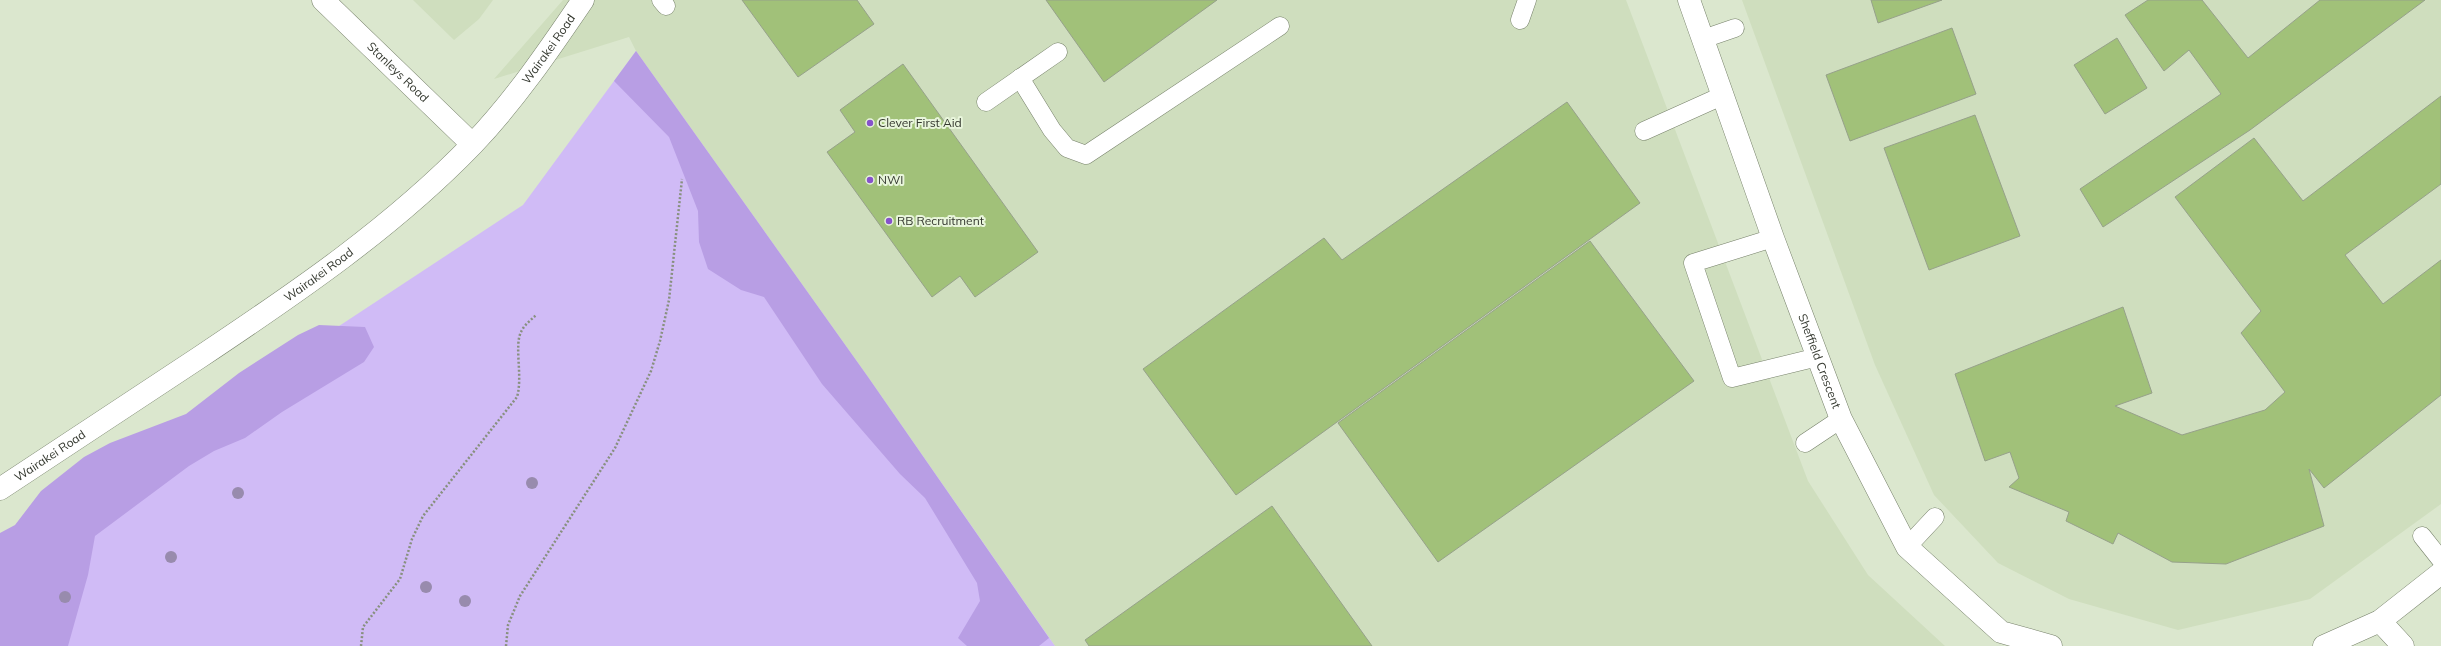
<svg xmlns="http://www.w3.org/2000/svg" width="2441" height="646" font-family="Mulish,sans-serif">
<rect width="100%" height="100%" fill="#dbe7ce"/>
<!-- built -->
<g fill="#cfdebe">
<polygon points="413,0 493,0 479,19 454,40"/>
<polygon points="563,0 1626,0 1808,481 1868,575 1945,646 1055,646 868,377 636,51 629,37 494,79"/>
<polygon points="1742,0 2441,0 2441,504 2310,599 2178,630 2069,599 1998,563 1934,495 1875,365"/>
</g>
<!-- green -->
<polygon fill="#d0bbf6" points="636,51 868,377 1055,646 0,646 0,549 523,205"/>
<!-- forest -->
<g fill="#b89ee4">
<polygon points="636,51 868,377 1049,638 1039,646 967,646 958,638 980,601 977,583 925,498 900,474 822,384 764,297 741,290 708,269 699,242 698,211 669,137 614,81"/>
<polygon points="319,325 365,327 374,347 364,362 282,412 245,438 214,451 189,466 95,536 88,575 68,646 0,646 0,533 15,525 41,491 84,457 110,443 186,414 239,373 298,335"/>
</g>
<!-- building -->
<g fill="#a1c179" stroke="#96a18a">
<polygon points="742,0 857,0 874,24 798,77"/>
<polygon points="1046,0 1217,0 1104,82"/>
<polygon points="1871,0 1942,0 1878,23"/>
<polygon points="2148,0 2202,0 2248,58 2320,0 2425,0 2250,130 2103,227 2080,189 2221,94 2189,50 2164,71 2125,15"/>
<polygon points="1952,28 1976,94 1850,141 1826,75"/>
<polygon points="2117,38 2147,88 2105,114 2074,65"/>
<polygon points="903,64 1038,252 975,297 960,276 932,297 827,152 855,132 840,110"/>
<polygon points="2441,96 2441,184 2345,255 2383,304 2441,260 2441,395 2324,488 2309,469 2324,526 2226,564 2172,562 2118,533 2113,544 2066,521 2069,512 2009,487 2019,478 2010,452 1985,461 1955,374 2123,307 2152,393 2115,406 2182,435 2265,410 2285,392 2241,333 2261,311 2175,197 2254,138 2303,201"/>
<polygon points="1567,102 1640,203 1236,495 1143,369 1324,238 1342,260"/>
<polygon points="1975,115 2020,236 1929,270 1884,148"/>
<polygon points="1590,241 1694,381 1438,562 1338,423"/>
<polygon points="1272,506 1372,646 1089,646 1085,640"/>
</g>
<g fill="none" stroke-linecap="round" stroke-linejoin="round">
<!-- service casing -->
<g stroke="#76806a" stroke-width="19">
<g id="service">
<polyline points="661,0 666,6"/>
<polyline points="1520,20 1527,0"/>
<polyline points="1703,39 1735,28"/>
<polyline points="1020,78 1052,130 1067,148 1086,155 1280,26"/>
<polyline points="986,102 1058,52"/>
<polyline points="1644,131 1724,95"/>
<polyline points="1773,238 1693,263 1732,378 1818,357"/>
<polyline points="1805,443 1841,419"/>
<polyline points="2422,536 2441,560"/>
<polyline points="1907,547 1935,517"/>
</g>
</g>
<!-- minor casing -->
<g stroke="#76806a" stroke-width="23">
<g id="minor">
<path id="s1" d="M323 0 472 144"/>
<path id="s2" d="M1689 0 1773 238 1841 419 1907 547 2001 632 2051 646"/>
<polyline points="2380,621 2403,646"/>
<polyline points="2324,646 2380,621 2441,573"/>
</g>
</g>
<!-- tertiary casing -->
<g stroke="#76806a" stroke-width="23">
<g id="tertiary">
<path id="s3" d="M0 489C67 445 133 401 200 357 296 293 393 227 473 144 515 100 549 50 583 0"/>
</g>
</g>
<!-- path -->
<g stroke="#88907f" stroke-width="2.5" stroke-dasharray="2 2" stroke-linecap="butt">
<path d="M361 646 363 627 400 579 412 539 423 516 517 397C523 377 514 346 521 332 524 325 531 320 536 315"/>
<polyline points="506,646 508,625 520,596 615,448 651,371 660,341 669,300 682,179"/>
</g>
<!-- service -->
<use href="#service" stroke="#fff" stroke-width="18"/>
<!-- minor -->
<use href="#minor" stroke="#fff" stroke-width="22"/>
<!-- tertiary -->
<use href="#tertiary" stroke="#fff" stroke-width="22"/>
</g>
<!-- trees -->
<g fill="#988bad">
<circle cx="532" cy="483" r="6"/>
<circle cx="238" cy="493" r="6"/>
<circle cx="171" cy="557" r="6"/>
<circle cx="426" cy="587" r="6"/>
<circle cx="65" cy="597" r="6"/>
<circle cx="465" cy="601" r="6"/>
</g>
<!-- markers -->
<g fill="#8653cb" stroke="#e8f5db" stroke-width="1.5">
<circle cx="870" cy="123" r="4"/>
<circle cx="870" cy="180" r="4"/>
<circle cx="889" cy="221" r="4"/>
</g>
<g text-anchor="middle" stroke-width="4" stroke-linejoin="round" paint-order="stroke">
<!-- street labels -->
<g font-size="12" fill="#34382f" stroke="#e8f5db">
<text dy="4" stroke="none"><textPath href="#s3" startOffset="708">Wairakei Road</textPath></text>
<text dy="4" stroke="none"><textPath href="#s1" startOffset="104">Stanleys Road</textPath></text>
<text dy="4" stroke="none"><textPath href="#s3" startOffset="384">Wairakei Road</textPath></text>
<text dy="4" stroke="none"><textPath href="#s2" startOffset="384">Sheffield Crescent</textPath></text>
<text dy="4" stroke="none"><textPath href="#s3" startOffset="60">Wairakei Road</textPath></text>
</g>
<!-- poi labels -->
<g font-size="12" fill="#34382f" stroke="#e8f5db" text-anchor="start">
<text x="878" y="127">Clever First Aid</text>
<text x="878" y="184">NWI</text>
<text x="897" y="225">RB Recruitment</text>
</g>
</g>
</svg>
